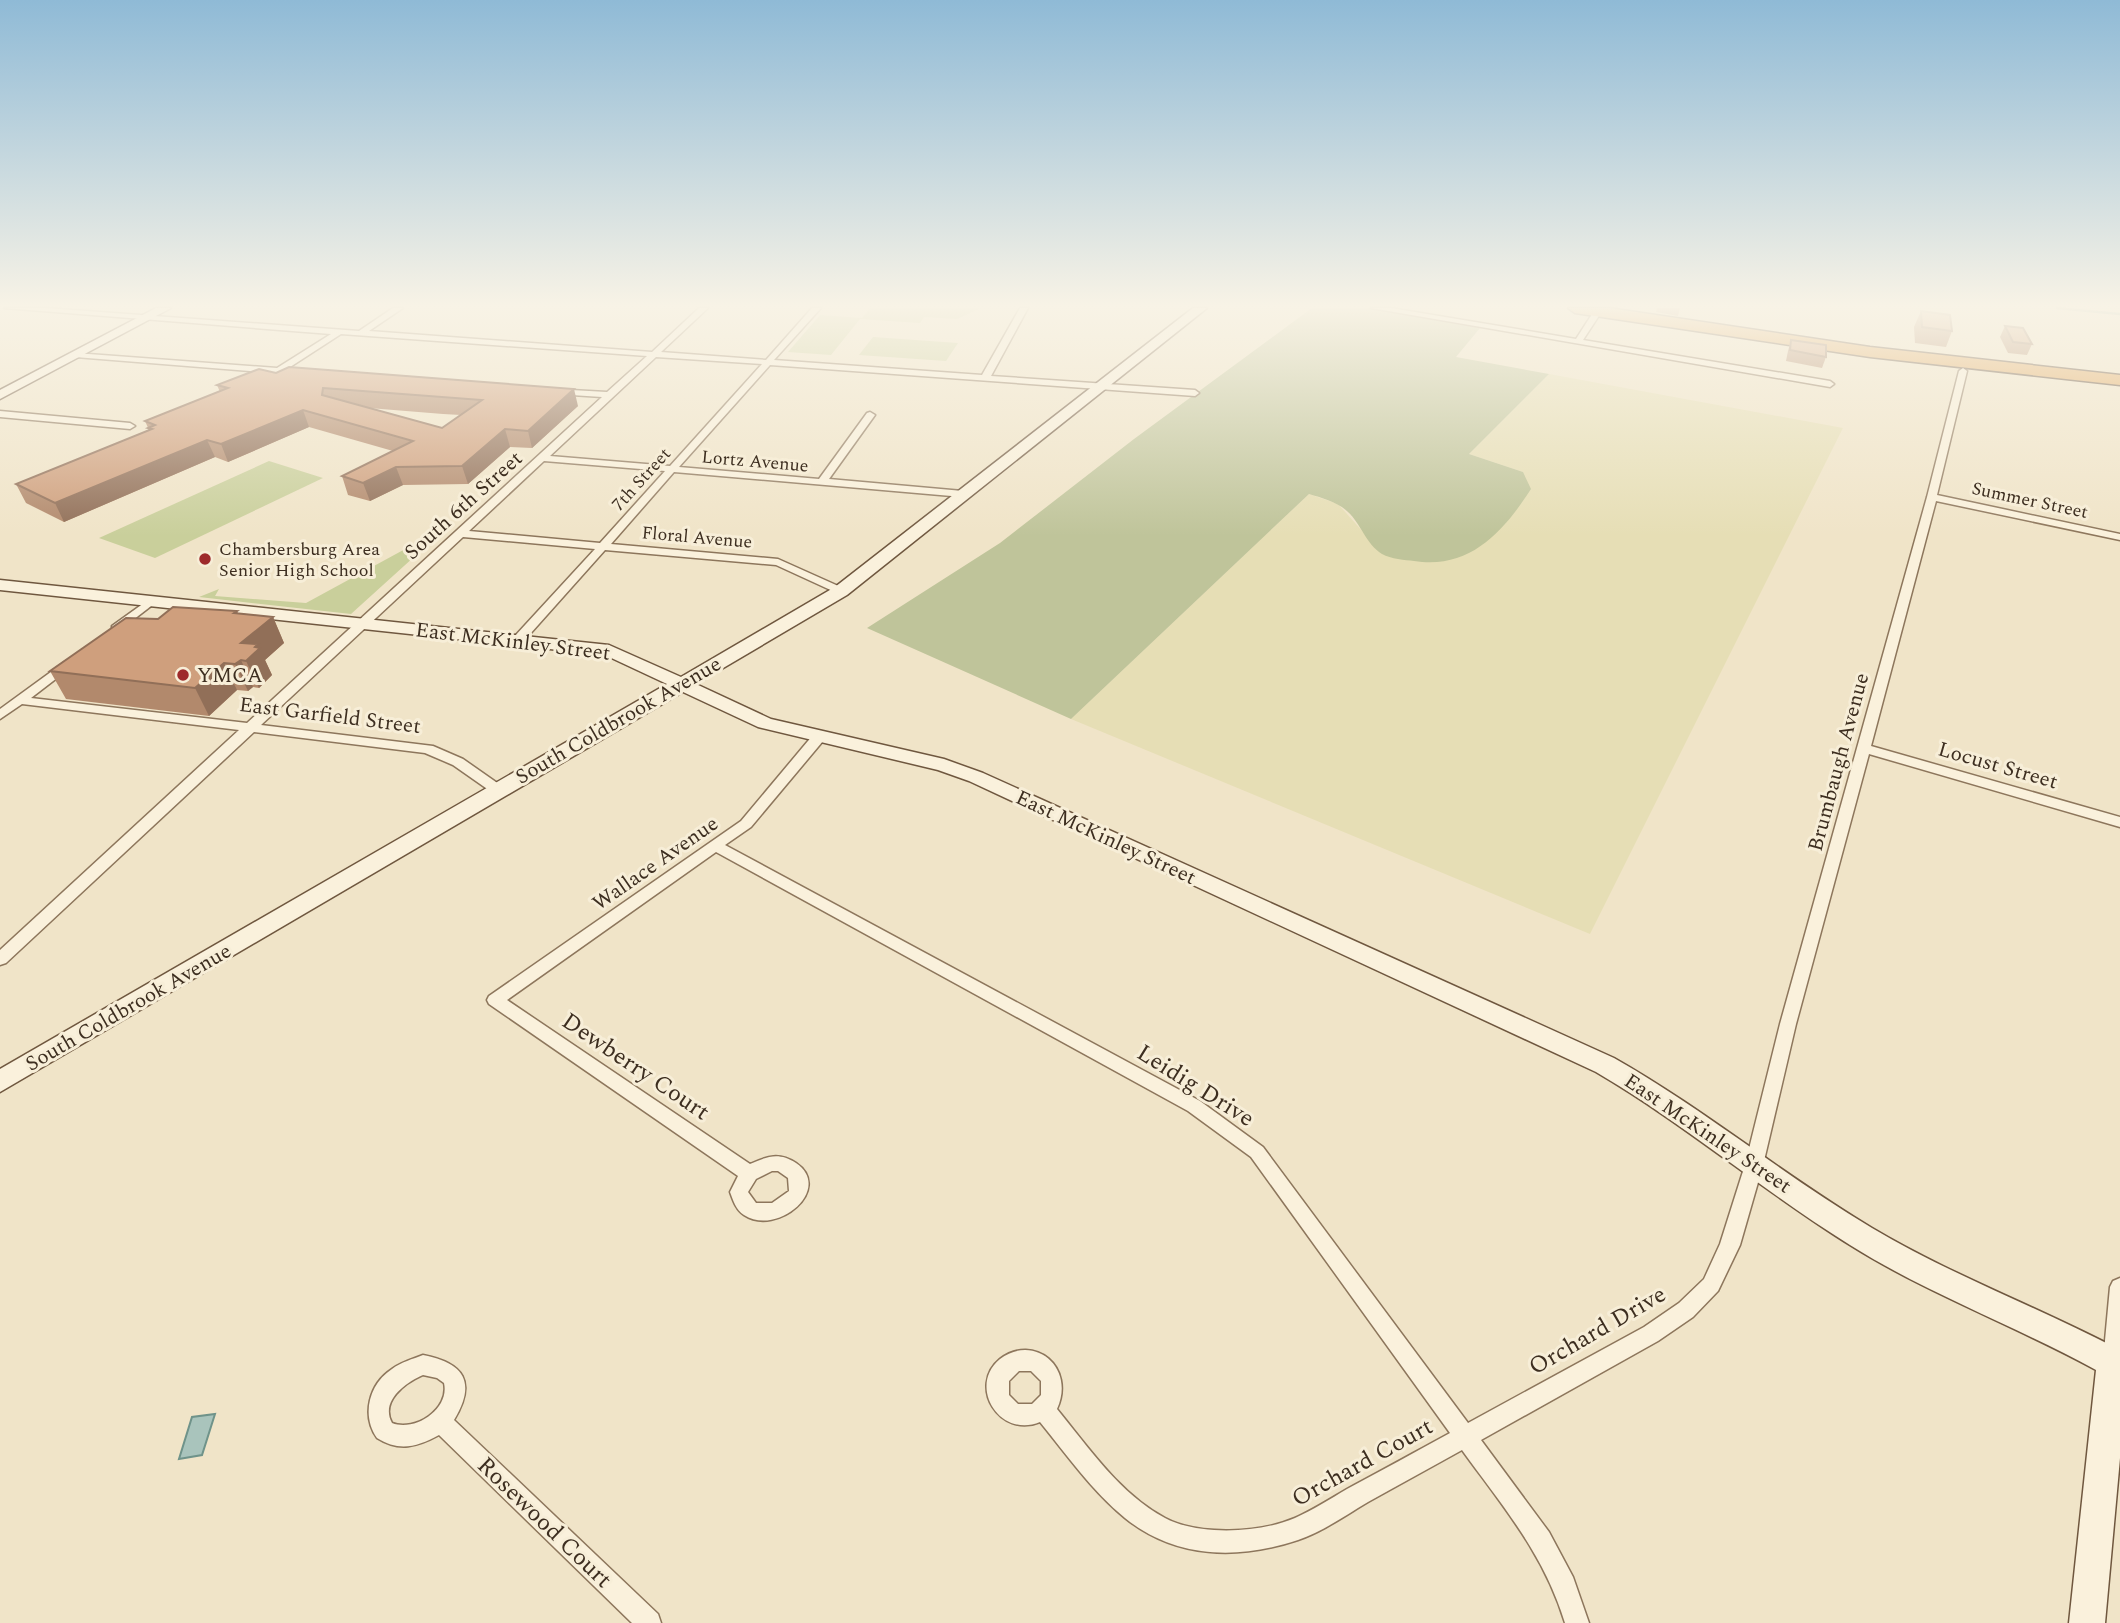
<svg xmlns="http://www.w3.org/2000/svg" width="2120" height="1623" font-family="Spectral,serif">
<rect width="100%" height="100%" fill="#f0e4c8"/>
<!-- farmland -->
<polygon fill="#e6deb5" points="1549,374 1843,428 1590,934 1071,719 1309,494 1338,504 1383,554 1401,559 1523,472 1469,454"/>
<!-- green -->
<g fill="#c9cf9b">
<polygon points="870,308 981,308 957,319 924,317 920,323 860,319 831,355 788,352 820,315 862,318"/>
<polygon points="873,337 958,343 946,361 859,355"/>
<polygon points="269,461 323,478 155,558 99,538"/>
<polygon points="429,536 436,537 351,614 199,597 219,589 215,596 306,603"/>
</g>
<!-- cemetery -->
<path fill="#bfc49a" d="M1312 308H1371L1480 328 1456 357 1549 374 1469 454 1523 472 1531 489C1504 531 1470 570 1414 561 1405 560 1391 559 1382 554 1366 544 1361 524 1348 512 1338 502 1322 498 1309 494L1071 719 867 628 1000 543 1134 439Z"/>
<!-- water -->
<polygon fill="#a9c4bc" stroke="#6f938a" stroke-width="2" points="215,1414 202,1455 179,1459 192,1417"/>
<g fill="none" stroke-linecap="round" stroke-linejoin="round">
<!-- stream -->
<polyline stroke="#6f938a" stroke-width="2.5" points="2057,308 2120,314"/>
<!-- street casing -->
<g stroke="#8d765c" stroke-width="3">
<g id="street">
<path d="M4 308H46L359 331 393 308H403L369 331 652 352 699 308H708L661 352 766 360 812 308H821L774 360 982 375 1020 308H1028L991 376 1195 390 1199 393 1195 396 770 365 679 467 819 479 867 413 870 412 875 415 829 479 963 491 968 494 963 497 674 472 611 544 778 559 845 589V593H837L776 565 605 550 522 643H514V637L595 549 463 537 261 725 433 746 463 759 503 787 505 790 503 793H493L453 765 425 753 254 732 6 963 0 965V950L239 730 22 704 0 719V709L66 661 72 665 70 668 31 698 247 723 602 397 556 394 553 393V389L607 392 647 356 341 334 287 369 302 370 303 372 299 375 75 357 71 355 75 353 277 368 331 334ZM656 357 762 364 670 466 550 456ZM544 461 665 471 600 543 469 531Z"/>
<polygon points="1371,308 1391,308 1576,339 1596,308 1604,308 1583,340 1830,381 1834,384 1830,387"/>
<path d="M1963 368 1967 371 1937 495 2120 534V540L1936 501 1871 746 2120 817V827L1869 754 1796 1024 1763 1165 1740 1245 1718 1291 1693 1317 1658 1341 1481 1440 1549 1532 1573 1577 1589 1623H1565C1544 1554 1504 1508 1462 1450 1431 1467 1399 1485 1368 1502 1346 1515 1322 1532 1298 1540 1238 1560 1176 1559 1125 1518 1092 1491 1067 1455 1040 1422 1000 1439 967 1386 1000 1359 1034 1333 1076 1367 1057 1409 1089 1448 1120 1494 1165 1518 1199 1536 1260 1533 1295 1518 1313 1510 1330 1499 1347 1489 1381 1471 1415 1452 1450 1433L1251 1157 1188 1111 716 852 507 1000 750 1164C768 1156 779 1152 796 1163 834 1189 777 1237 744 1215 736 1210 733 1200 730 1192L738 1176 489 1004 487 1000 489 996 741 821 813 735H823L825 738 823 741 751 827 725 845 1200 1101 1263 1147 1468 1423 1644 1327 1679 1303 1704 1279 1720 1244 1745 1165 1780 1024 1927 497 1959 371ZM772 1171H778L788 1178 789 1191 772 1203H756L748 1192 756 1179ZM1019 1371H1031L1041 1381V1395L1032 1404H1018L1009 1395V1381Z"/>
<polygon points="0,411 130,423 135,426 130,429 0,417"/>
<polygon points="151,598 155,599 155,603 120,630 112,630 112,626"/>
<polygon points="2120,1278 2120,1369 2113,1372 2106,1369 2103,1362 2110,1287 2113,1281"/>
<path d="M423 1355C464 1363 477 1382 454 1420L658 1614 661 1623H632L439 1435C417 1447 399 1452 377 1438 361 1415 369 1384 392 1369 401 1362 413 1359 423 1355ZM423 1375 437 1378 444 1383C450 1409 415 1432 392 1423 380 1401 405 1383 423 1375Z"/>
</g>
</g>
<!-- secondary casing -->
<g stroke="#6f573f" stroke-width="3">
<g id="secondary">
<polygon points="156,308 171,308 0,399 0,390"/>
<path d="M1193 308H1207L847 595 696 684 771 719 944 759 983 773 1614 1058C1704 1109 1783 1175 1872 1228 1951 1275 2038 1307 2120 1350V1458L2105 1623H2069L2096 1370C2016 1326 1928 1294 1850 1245 1763 1191 1685 1124 1596 1072L969 781 938 770 758 727 683 692 0 1092V1069L667 684 605 655 0 590V580L609 645 681 677 835 587Z"/>
</g>
</g>
<!-- highway casing -->
<g stroke="#5b4430" stroke-width="3">
<polygon id="highway" points="1568,308 1609,308 1870,347 2120,375 2120,385 1870,357 1575,313"/>
</g>
<!-- street -->
<use href="#street" fill="#faf1dc" fill-rule="evenodd"/>
<!-- secondary -->
<use href="#secondary" fill="#faf1dc" fill-rule="evenodd"/>
<!-- highway -->
<use href="#highway" fill="#e0a458" fill-rule="evenodd"/>
</g>
<!-- wall -->
<g fill="#b2896c" fill-rule="evenodd">
<polygon points="1657,308 1680,308 1678,316 1656,312"/>
<polygon points="1921,311 1952,331 1946,347 1915,343 1914,327"/>
<polygon points="2005,326 2032,344 2027,355 2008,353 2000,337"/>
<polygon points="1791,340 1826,357 1822,368 1786,361 1788,351"/>
<path d="M276 373 578 406 532 448 510 447 468 484 403 485 370 501 348 495 342 476 393 451 309 427 228 462 215 457 64 522 26 503 16 484 149 430 145 421 220 392 217 385ZM369 408 443 414 461 415 442 428Z"/>
<polygon points="238,614 273,617 284,643 265,660 272,675 259,688 253,687 248,691 237,690 209,716 66,699 50,671 158,619"/>
</g>
<!-- shaded-wall -->
<g fill="#916f58">
<polygon points="574,389 578,406 532,448 528,431"/>
<polygon points="303,410 309,427 228,462 221,444"/>
<polygon points="505,429 510,447 468,484 462,466"/>
<polygon points="207,440 215,457 64,522 55,503"/>
<polygon points="396,467 403,485 370,501 363,483"/>
<polygon points="237,611 249,637 273,617 284,643 265,660 272,675 259,688 246,661 241,643 234,613"/>
<polygon points="241,660 253,687 248,691 235,664"/>
<polygon points="224,663 237,690 209,716 195,688"/>
</g>
<!-- building -->
<g fill="#cf9f7d" stroke="#916f58" stroke-width="2" fill-rule="evenodd">
<polygon points="1921,311 1950,315 1952,331 1922,327"/>
<polygon points="2005,326 2023,328 2032,344 2013,342"/>
<polygon points="1791,340 1826,345 1826,357 1790,350"/>
<path d="M289 367 574 389 528 431 505 429 462 466 396 467 363 483 342 476 413 441 303 410 221 444 207 440 55 503 16 484 152 429 148 428 155 425 145 421 228 388 217 385 259 369 276 373ZM323 388 482 400 442 428 322 395Z"/>
<polygon points="173,607 237,611 234,613 273,617 241,643 258,644 255,647 260,648 246,661 241,660 235,664 224,663 195,688 50,671 126,618 158,619"/>
</g>
<!-- sky -->
<linearGradient id="sky" x2="0" y2="1"><stop stop-color="#8fbad6"/><stop offset="0.57" stop-color="#f8f3e6"/><stop offset="1" stop-color="#f8f3e6" stop-opacity="0"/></linearGradient>
<rect width="2120" height="536" fill="url(#sky)"/>
<!-- markers -->
<g fill="#9e2a2b" stroke="#f7eed8" stroke-width="2.5">
<circle cx="205" cy="559" r="7"/>
<circle cx="183" cy="675" r="7"/>
</g>
<g text-anchor="middle" stroke-width="6" stroke-linejoin="round" paint-order="stroke">
<!-- far-street labels -->
<g font-size="18" fill="#3d2e20" stroke="#f7eed8">
<text transform="translate(755 461) rotate(5)" y="6">Lortz Avenue</text>
<text transform="translate(641 479) rotate(-48)" y="6">7th Street</text>
<text transform="translate(2030 500) rotate(12)" y="6">Summer Street</text>
<text transform="translate(697 537) rotate(5)" y="6">Floral Avenue</text>
</g>
<!-- far-poi labels -->
<g font-size="18" fill="#3d2e20" stroke="#f7eed8" text-anchor="start">
<text x="219" y="555">Chambersburg Area<tspan x="219" dy="21">Senior High School</tspan></text>
</g>
<!-- street labels -->
<g font-size="21" fill="#3d2e20" stroke="#f7eed8">
<text transform="translate(463 505) rotate(-42)" y="7">South 6th Street</text>
<text transform="translate(513 641) rotate(7)" y="7">East McKinley Street</text>
<text transform="translate(330 715) rotate(7)" y="7">East Garfield Street</text>
<text transform="translate(618 720) rotate(-30)" y="7">South Coldbrook Avenue</text>
<text transform="translate(1838 762) rotate(-75)" y="7">Brumbaugh Avenue</text>
<text transform="translate(1998 765) rotate(16)" y="7">Locust Street</text>
<text transform="translate(1106 837) rotate(25)" y="7">East McKinley Street</text>
<text transform="translate(655 863) rotate(-35)" y="7">Wallace Avenue</text>
<text transform="translate(128 1007) rotate(-30)" y="7">South Coldbrook Avenue</text>
<text transform="translate(1708 1133) rotate(34)" y="7">East McKinley Street</text>
</g>
<!-- poi labels -->
<g font-size="21" fill="#3d2e20" stroke="#f7eed8" text-anchor="start">
<text x="197" y="682">YMCA</text>
</g>
<!-- near-street labels -->
<g font-size="24" fill="#3d2e20" stroke="#f7eed8">
<text transform="translate(636 1066) rotate(34)" y="8">Dewberry Court</text>
<text transform="translate(1196 1085) rotate(32)" y="8">Leidig Drive</text>
<text transform="translate(1597 1330) rotate(-30)" y="8">Orchard Drive</text>
<text transform="translate(1362 1462) rotate(-29)" y="8">Orchard Court</text>
<text transform="translate(545 1522) rotate(44)" y="8">Rosewood Court</text>
</g>
</g>
</svg>
